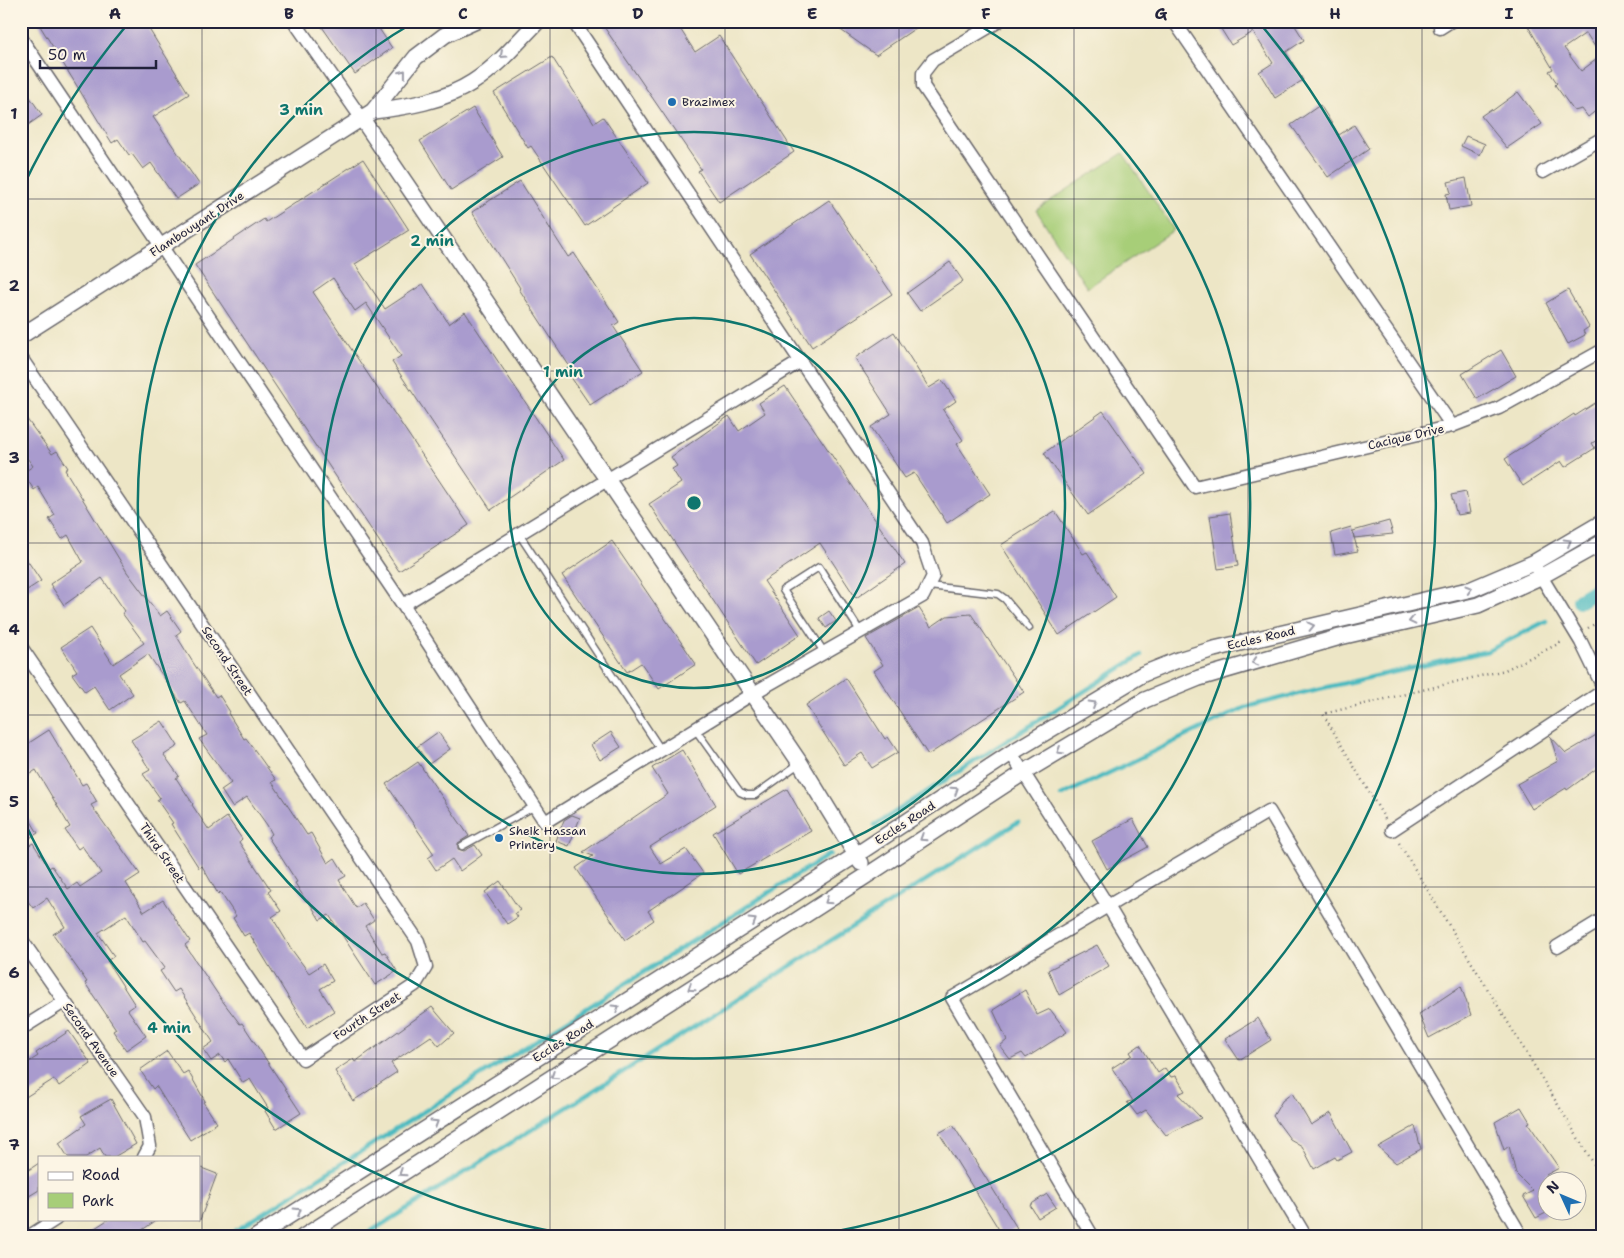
<svg xmlns="http://www.w3.org/2000/svg" width="1624" height="1258" font-family="'Shantell Sans',sans-serif">
<rect width="100%" height="100%" fill="#fcf5e5"/>
<filter id="ink" filterUnits="userSpaceOnUse"><feTurbulence type="fractalNoise" baseFrequency=".02" numOctaves="2"/><feDisplacementMap in="SourceGraphic" scale="10" xChannelSelector="R" yChannelSelector="G"/><feConvolveMatrix kernelMatrix="1 2 1 2 8 2 1 2 1" color-interpolation-filters="sRGB"/></filter>
<filter id="wash" filterUnits="userSpaceOnUse"><feTurbulence type="fractalNoise" baseFrequency=".0096" numOctaves="4" result="noise"/><feDisplacementMap in="SourceGraphic" scale="20" xChannelSelector="R" yChannelSelector="G"/><feGaussianBlur stdDeviation="1.12" result="paint"/><feColorMatrix in="noise" values="0 0 0 0 0 0 0 0 0 0 0 0 0 0 0 0 0 1.4 0 .05"/><feComposite in="paint" operator="in"/></filter>
<g filter="url(#wash)">
<rect width="100%" height="100%" fill="#ede6c6"/>
<!-- green -->
<polygon fill="#a7ce78" stroke="#64785a" points="1123,153 1174,230 1087,288 1036,210"/>
<g fill="none" stroke-linecap="round" stroke-linejoin="round">
<!-- stream -->
<g stroke="#4bbac0" stroke-width="4.5">
<polyline points="1061,796 1246,707 1314,690 1488,651 1546,621"/>
<polyline points="875,825 1141,655"/>
<polyline points="226,1237 830,854"/>
<polyline points="362,1237 1018,822"/>
</g>
<!-- canal -->
<polyline stroke="#4bbac0" stroke-width="16" points="1580,600 1603,586"/>
</g>
<g id="blocks">
<!-- building -->
<g fill="#a99bce" fill-rule="evenodd">
<polygon points="37,21 144,21 189,94 153,117 199,184 176,199 151,163 143,169 132,154 129,155 118,139 112,143"/>
<polygon points="318,21 374,21 392,48 355,74"/>
<polygon points="600,21 675,21 695,52 719,36 794,152 719,202 698,171 701,169"/>
<polygon points="828,21 926,21 876,55"/>
<polygon points="1216,21 1292,21 1304,40 1286,52 1303,80 1275,98 1259,72 1273,63 1253,32 1231,45"/>
<path d="M1525 21H1603V105L1588 117 1582 109 1574 111 1555 85 1557 83 1549 71 1553 69ZM1586 33 1601 56 1581 71 1564 48Z"/>
<polygon points="552,57 594,123 603,117 648,183 585,226 531,146 528,148 494,93"/>
<polygon points="21,84 42,115 21,130"/>
<polygon points="1518,92 1542,124 1507,148 1481,116 1491,109 1492,111"/>
<polygon points="1320,105 1339,135 1354,125 1369,149 1328,177 1291,125"/>
<polygon points="473,108 503,157 451,190 420,141"/>
<polygon points="1466,136 1485,144 1480,155 1461,146"/>
<polygon points="363,159 409,230 355,264 385,309 423,284 449,324 465,312 564,460 491,510 392,362 401,356 366,303 355,311 333,278 313,292 469,525 399,571 195,265 264,219 266,222"/>
<polygon points="1466,178 1471,206 1449,210 1446,194 1451,193 1448,182"/>
<polygon points="520,181 568,257 574,253 619,322 613,326 643,371 590,405 566,370 570,367 519,289 520,288 472,212"/>
<polygon points="829,200 892,294 812,347 750,254"/>
<polygon points="950,262 963,281 920,311 907,293"/>
<polygon points="1568,290 1589,327 1583,331 1585,335 1568,344 1546,303"/>
<polygon points="894,332 929,388 942,380 956,401 943,410 963,440 957,444 990,494 947,523 914,473 905,478 871,427 891,414 855,358"/>
<polygon points="1501,350 1516,376 1477,399 1462,374"/>
<polygon points="785,386 905,564 856,598 820,543 764,581 800,635 756,665 649,504 681,483 672,469 677,466 671,457 729,416 739,431 765,413 759,403"/>
<polygon points="1603,398 1603,437 1592,443 1595,448 1565,467 1561,461 1523,486 1505,459 1574,414 1575,416"/>
<polygon points="21,411 52,454 57,451 68,468 65,470 127,572 160,616 167,611 181,631 176,635 192,661 216,697 219,695 230,712 228,713 244,739 246,738 276,780 272,782 307,835 311,833 328,863 335,858 346,876 339,880 356,908 363,903 374,920 365,926 382,953 385,952 397,971 375,985 329,915 320,920 308,900 306,901 295,883 297,882 268,837 272,834 267,825 247,797 232,807 221,790 231,783 199,739 207,735 185,701 181,703 148,654 119,674 133,694 110,710 94,686 85,692 72,674 77,671 61,647 90,628 113,664 144,643 122,613 125,611 102,578 64,605 50,584 83,562 68,535 62,539 49,519 55,515 38,487 34,490 23,473 33,466 21,450"/>
<polygon points="1103,411 1147,474 1088,515 1044,453"/>
<polygon points="1466,492 1470,513 1457,515 1451,495"/>
<polygon points="1055,511 1083,554 1087,552 1116,597 1059,635 1001,545"/>
<polygon points="1230,513 1238,566 1218,569 1210,516"/>
<polygon points="1389,521 1393,534 1354,538 1353,531"/>
<polygon points="1351,527 1358,551 1335,555 1331,533"/>
<polygon points="612,541 696,664 659,689 641,663 627,672 562,575"/>
<polygon points="21,551 41,581 21,594"/>
<polygon points="919,608 931,627 947,616 971,614 1024,692 928,755 874,671 883,665 866,638"/>
<polygon points="829,611 836,621 826,628 819,618"/>
<polygon points="846,678 885,739 888,737 898,752 872,768 862,753 844,765 806,705"/>
<polygon points="162,721 178,746 164,755 179,776 176,778 193,804 192,805 209,830 227,817 242,839 239,842 271,890 268,892 281,911 272,917 292,950 309,973 323,964 333,981 320,989 334,1011 307,1028 249,933 244,936 233,918 236,916 220,892 218,894 202,866 199,868 171,824 173,823 157,800 160,798 143,774 150,770 131,740"/>
<polygon points="49,730 82,785 86,783 97,802 91,805 140,874 126,883 144,912 163,900 190,941 185,945 221,999 240,1024 242,1023 301,1113 276,1129 265,1111 268,1108 250,1079 243,1083 228,1059 225,1062 220,1055 211,1061 203,1049 213,1042 179,989 174,992 160,971 165,968 145,941 143,942 126,915 98,933 114,956 107,961 135,1005 128,1010 146,1036 126,1050 113,1031 116,1029 85,983 87,982 53,934 65,927 47,898 33,908 21,892 21,850 33,843 49,868 52,866 68,889 77,883 80,887 101,873 82,846 78,849 65,830 70,827 36,770 27,776 21,767 21,748"/>
<polygon points="1603,731 1603,764 1567,790 1566,788 1532,809 1517,784 1558,761 1550,736 1566,753"/>
<polygon points="438,732 450,749 429,764 417,747"/>
<polygon points="611,732 621,747 600,760 591,745"/>
<polygon points="682,750 716,805 650,847 661,864 686,849 703,873 648,911 654,920 625,940 576,868 593,856 583,852 668,794 652,768"/>
<polygon points="418,762 469,836 458,843 458,849 464,851 475,845 482,855 460,871 452,859 436,870 428,858 434,854 386,784"/>
<polygon points="787,789 811,831 738,874 713,833"/>
<polygon points="572,815 580,818 569,846 556,841 564,820"/>
<polygon points="29,818 38,833 21,843 21,824"/>
<polygon points="1133,819 1148,847 1107,869 1092,841"/>
<polygon points="500,881 520,910 515,913 518,917 507,924 485,892"/>
<polygon points="1097,945 1109,966 1059,995 1048,970"/>
<polygon points="1461,986 1471,1015 1429,1038 1419,1014"/>
<polygon points="1025,990 1037,1015 1050,1009 1067,1032 1026,1058 1022,1053 1010,1059 1000,1046 1007,1040 993,1010"/>
<polygon points="432,1007 454,1033 439,1046 431,1036 391,1063 397,1072 353,1101 335,1071 353,1059 355,1062"/>
<polygon points="1258,1018 1271,1040 1239,1060 1225,1039"/>
<polygon points="69,1031 91,1064 59,1086 54,1079 21,1100 21,1067 38,1056 36,1053"/>
<polygon points="1140,1045 1158,1073 1165,1068 1171,1077 1176,1076 1185,1091 1178,1094 1201,1118 1166,1135 1146,1110 1137,1115 1127,1102 1133,1101 1112,1068 1132,1055 1130,1052"/>
<polygon points="167,1051 183,1074 188,1071 205,1101 203,1102 217,1123 190,1140 156,1086 153,1089 140,1070"/>
<polygon points="1292,1093 1311,1125 1331,1113 1352,1152 1337,1160 1335,1157 1314,1169 1302,1146 1290,1139 1273,1116 1282,1101"/>
<polygon points="111,1099 136,1144 114,1157 105,1157 100,1148 86,1157 68,1157 59,1143 86,1124 81,1116"/>
<polygon points="1521,1107 1530,1122 1528,1123 1559,1168 1546,1175 1546,1213 1536,1218 1523,1196 1533,1191 1516,1174 1509,1146 1504,1150 1495,1122"/>
<polygon points="953,1125 1017,1228 1003,1236 939,1133"/>
<polygon points="1415,1126 1421,1149 1396,1163 1378,1147"/>
<polygon points="39,1163 39,1190 21,1201 21,1175"/>
<polygon points="199,1167 217,1174 200,1220 199,1220"/>
<polygon points="1047,1194 1056,1207 1038,1218 1030,1205"/>
<polygon points="109,1219 158,1219 132,1237 81,1237"/>
</g>
</g>
</g>
<g filter="url(#ink)">
<use href="#blocks" fill-opacity="0" stroke="#69676c" stroke-width="1"/>
<g fill="none" stroke-linecap="round" stroke-linejoin="round">
<!-- service casing -->
<g stroke="#69676c" stroke-width="9">
<g id="service">
<polyline points="519,534 661,750"/>
<polyline points="929,586 998,594 1005,599 1029,628"/>
<polyline points="824,652 783,590 819,567 860,631"/>
<polyline points="695,729 740,792 747,795 755,795 800,763"/>
<polyline points="462,846 535,806"/>
</g>
</g>
<!-- minor casing -->
<g stroke="#69676c" stroke-width="15">
<g id="minor">
<polyline points="294,21 362,119"/>
<polyline points="999,21 933,60 923,73 923,86 1195,487 1452,426 1499,408 1603,350"/>
<polyline points="1174,21 1452,426"/>
<polyline points="1440,28 1451,21"/>
<polyline points="21,38 403,605 545,822 752,694 923,596 933,576 922,543 573,21"/>
<polyline points="1543,172 1603,138"/>
<polyline points="21,358 418,941 426,967 415,985 303,1059 21,647"/>
<polyline points="1533,563 1581,642 1603,687"/>
<polyline points="403,605 801,361"/>
<polyline points="1011,753 1108,906 1306,1237"/>
<polyline points="1392,830 1603,691"/>
<polyline points="21,939 145,1117 150,1146 144,1157"/>
<polyline points="1557,947 1603,919"/>
<polyline points="21,1029 64,1002"/>
<polyline points="28,1237 56,1219"/>
<polyline points="1093,1237 952,998 1269,811 1522,1237"/>
</g>
</g>
<!-- tertiary casing -->
<g stroke="#69676c" stroke-width="18">
<g id="tertiary">
<path d="M373 111C406 107 444 101 473 82 497 67 518 42 538 21"/>
<polyline points="362,119 800,763 861,863"/>
<polyline points="21,336 373,111 416,57 445,35 476,21"/>
<polyline points="256,1237 856,855 1011,753 1143,674 1178,660 1214,649 1472,589 1533,563 1603,522"/>
<polyline points="303,1237 869,874 1023,773 1145,700 1199,678 1340,637 1478,605 1540,577 1603,542"/>
</g>
</g>
<!-- path -->
<g stroke="#69676c" stroke-width="2.5" stroke-dasharray="1 4" stroke-linecap="butt">
<polyline points="1588,628 1603,619"/>
<polyline points="1385,819 1323,714 1505,670 1564,641"/>
<polyline points="1399,843 1603,1179"/>
</g>
<!-- service -->
<use href="#service" stroke="#fff" stroke-width="6"/>
<!-- minor -->
<use href="#minor" stroke="#fff" stroke-width="12"/>
<!-- tertiary -->
<use href="#tertiary" stroke="#fff" stroke-width="15"/>
</g>
<!-- one-way arrows -->
<defs><path id="oneway-chevron" d="M-2-3.5L2.5 0L-2 3.5" fill="none" stroke-width="1.6" stroke-linecap="round" stroke-linejoin="round" transform="scale(1.25)"/></defs>
<g stroke="#9c9ca7">
<use href="#oneway-chevron" transform="translate(503 55) rotate(138)"/>
<use href="#oneway-chevron" transform="translate(403 73) rotate(-52)"/>
<use href="#oneway-chevron" transform="translate(1568 542) rotate(-30)"/>
<use href="#oneway-chevron" transform="translate(1469 589) rotate(-16)"/>
<use href="#oneway-chevron" transform="translate(1412 621) rotate(167)"/>
<use href="#oneway-chevron" transform="translate(1311 626) rotate(-13)"/>
<use href="#oneway-chevron" transform="translate(1255 662) rotate(164)"/>
<use href="#oneway-chevron" transform="translate(1093 704) rotate(-31)"/>
<use href="#oneway-chevron" transform="translate(1060 751) rotate(149)"/>
<use href="#oneway-chevron" transform="translate(955 790) rotate(-33)"/>
<use href="#oneway-chevron" transform="translate(923 838) rotate(147)"/>
<use href="#oneway-chevron" transform="translate(828 901) rotate(147)"/>
<use href="#oneway-chevron" transform="translate(753 921) rotate(-32)"/>
<use href="#oneway-chevron" transform="translate(691 988) rotate(147)"/>
<use href="#oneway-chevron" transform="translate(616 1008) rotate(-32)"/>
<use href="#oneway-chevron" transform="translate(554 1076) rotate(147)"/>
<use href="#oneway-chevron" transform="translate(435 1123) rotate(-32)"/>
<use href="#oneway-chevron" transform="translate(402 1173) rotate(147)"/>
<use href="#oneway-chevron" transform="translate(298 1211) rotate(-32)"/>
</g>
</g>
<!-- grid -->
<path fill="none" stroke="#22223b" stroke-width="1" stroke-opacity="0.55" d="M202 21V1237M376 21V1237M550 21V1237M725 21V1237M899 21V1237M1074 21V1237M1248 21V1237M1422 21V1237M21 199H1603M21 371H1603M21 543H1603M21 715H1603M21 887H1603M21 1059H1603"/>
<!-- distance rings -->
<g fill="none" stroke="#0f766e" stroke-width="2.5">
<circle cx="694" cy="503" r="185"/>
<circle cx="694" cy="503" r="371"/>
<path d="M972 21A556 556 0 1 1 416 21"/>
<path d="M578 1236A742 742 0 0 1 22 817M22 189A742 742 0 0 1 126 26M1262 26A742 742 0 0 1 810 1236"/>
</g>
<!-- markers -->
<g fill="#1f6fb2" stroke="#fcf5e5" stroke-width="2">
<circle cx="672" cy="102" r="5"/>
<circle cx="499" cy="838" r="5"/>
</g>
<g text-anchor="middle" stroke-width="4" stroke-linejoin="round" paint-order="stroke">
<!-- poi labels -->
<g font-size="12" fill="#22223b" stroke="#fcf5e5" text-anchor="start">
<text x="682" y="106">Brazimex</text>
<text x="509" y="835">Sheik Hassan<tspan x="509" dy="14">Printery</tspan></text>
</g>
<!-- street labels -->
<g font-size="12" fill="#22223b" stroke="#fcf5e5">
<text transform="translate(197 224) rotate(-33)" y="4">Flambouyant Drive</text>
<text transform="translate(1406 437) rotate(-13)" y="4">Cacique Drive</text>
<text transform="translate(1261 638) rotate(-13)" y="4">Eccles Road</text>
<text transform="translate(227 661) rotate(56)" y="4">Second Street</text>
<text transform="translate(905 823) rotate(-33)" y="4">Eccles Road</text>
<text transform="translate(162 853) rotate(56)" y="4">Third Street</text>
<text transform="translate(367 1016) rotate(-33)" y="4">Fourth Street</text>
<text transform="translate(91 1040) rotate(55)" y="4">Second Avenue</text>
<text transform="translate(563 1041) rotate(-32)" y="4">Eccles Road</text>
</g>
</g>
<circle cx="694" cy="503" r="8" fill="#0f766e" stroke="#fcf5e5" stroke-width="2.5"/>
<g font-size="15" text-anchor="middle" font-weight="bold" fill="#0f766e" stroke="#fcf5e5" stroke-width="4" stroke-linejoin="round" paint-order="stroke">
<text x="301" y="115">3 min</text>
<text x="432" y="246">2 min</text>
<text x="563" y="377">1 min</text>
<text x="169" y="1033">4 min</text>
</g>
<!-- margin -->
<rect width="1624" height="1258" fill="none" stroke="#fcf5e5" stroke-width="55"/>
<!-- legend -->
<rect x="38" y="1156" width="162" height="65" fill="#fcf5e5" stroke="#a5a1a1"/>
<rect x="48" y="1172" width="25" height="8" fill="#ffffff" stroke="#a5a1a1"/>
<text x="82" y="1180" font-size="15" fill="#22223b">Road</text>
<rect x="48" y="1193" width="25" height="15" fill="#a7ce78" stroke="#a5a1a1"/>
<text x="82" y="1206" font-size="15" fill="#22223b">Park</text>
<!-- north arrow -->
<g transform="translate(1562 1196) rotate(314)"><circle r="24" fill="#fcf5e5" stroke="#a5a1a1"/>
<path d="M0-4L9 19L0 12L-9 19Z" fill="#1f6fb2"/>
<text y="-8" font-size="14" font-weight="bold" text-anchor="middle" fill="#22223b">N</text>
</g>
<!-- scale -->
<path d="M40 60v8h116v-8" fill="none" stroke="#22223b" stroke-width="2.5"/>
<text x="48" y="60" font-size="15" fill="#22223b" stroke="#fcf5e5" stroke-width="4" paint-order="stroke">50 m</text>
<rect x="28" y="28" width="1568" height="1202" fill="none" stroke="#22223b" stroke-width="2"/>
<g font-size="16" text-anchor="middle" font-weight="bold" fill="#22223b">
<text x="115" y="19">A</text>
<text x="289" y="19">B</text>
<text x="463" y="19">C</text>
<text x="638" y="19">D</text>
<text x="812" y="19">E</text>
<text x="986" y="19">F</text>
<text x="1161" y="19">G</text>
<text x="1335" y="19">H</text>
<text x="1509" y="19">I</text>
<text x="14" y="119">1</text>
<text x="14" y="291">2</text>
<text x="14" y="463">3</text>
<text x="14" y="635">4</text>
<text x="14" y="807">5</text>
<text x="14" y="978">6</text>
<text x="14" y="1150">7</text>
</g>
</svg>
